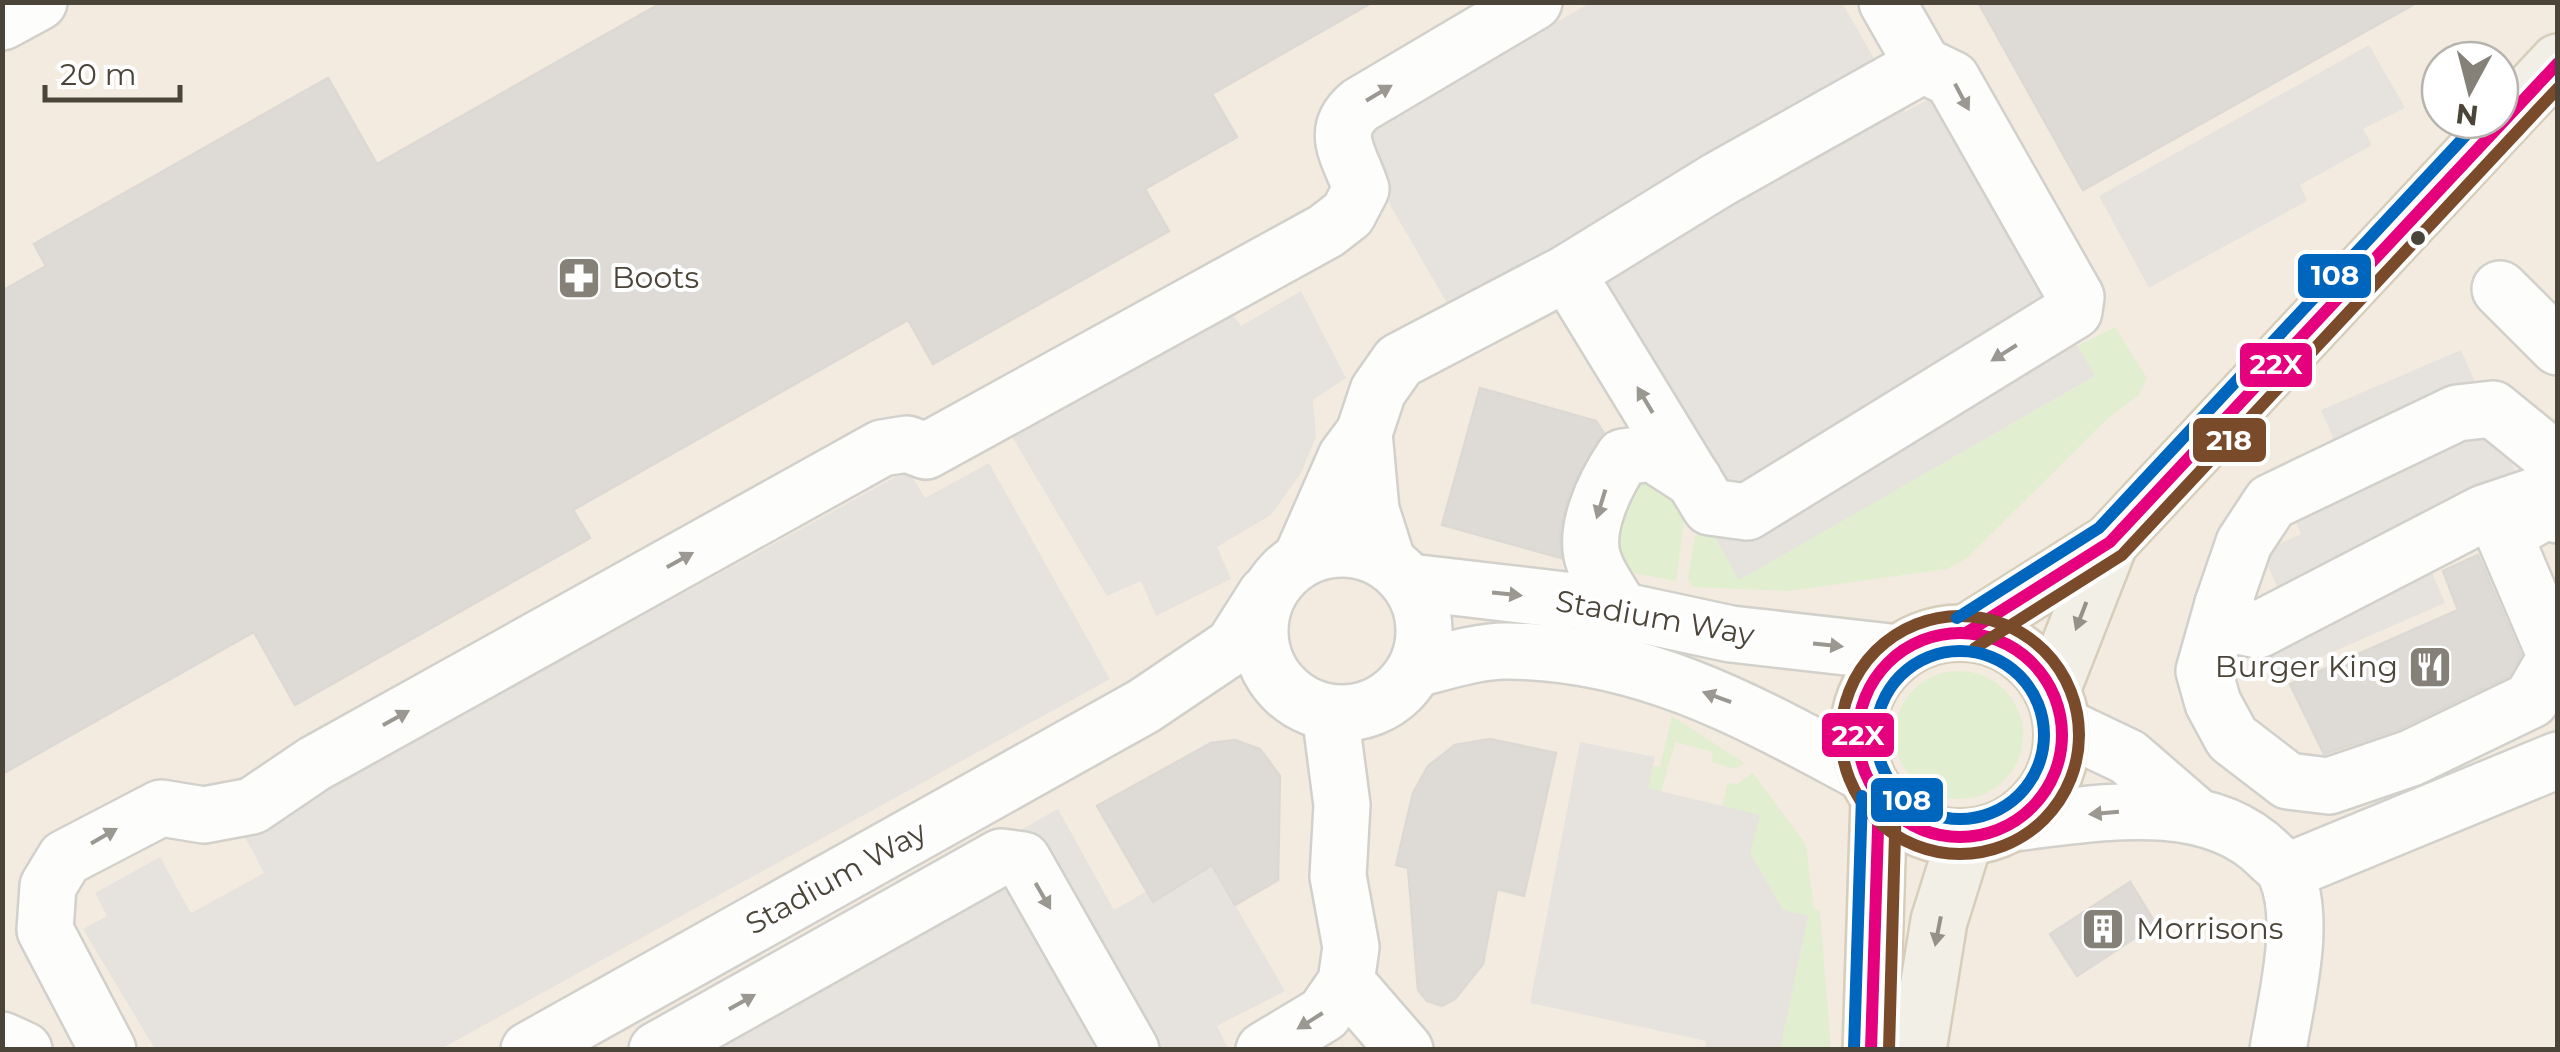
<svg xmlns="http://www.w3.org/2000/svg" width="2560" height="1052" font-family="Montserrat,sans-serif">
<rect width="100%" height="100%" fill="#f4f2ee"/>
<!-- commercial -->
<path fill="#f3ebdf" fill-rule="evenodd" d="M2 3H2557V1049H3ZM2440 60H2500V120H2440Z"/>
<!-- green -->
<g fill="#e1eecf">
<polygon points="2115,327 2147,378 2139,395 2108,418 1967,558 1947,569 1788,591 1693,587 1688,579 1695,535 1713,534 1739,579 2094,377 2078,346"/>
<polygon points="1646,469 1685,513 1676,581 1623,571 1614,556 1629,475"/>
<circle cx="1959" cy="735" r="64"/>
<polygon points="1672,716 1744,763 1735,769 1711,762 1713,752 1675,742 1661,792 1647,788 1653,766 1660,767"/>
<polygon points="1753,773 1806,845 1814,909 1820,912 1831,1049 1780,1049 1808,916 1783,910 1722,806 1728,783 1737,784"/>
</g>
<!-- parking -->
<g fill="#e6e3df">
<polygon points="1590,3 1842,3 1905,112 1934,96 2095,376 1739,580 1713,534 1575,242 1452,312 1352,139"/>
<polygon points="2369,45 2405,108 2363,129 2372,145 2300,185 2307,201 2149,288 2099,196"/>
<polygon points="1301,291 1346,378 1313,400 1316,437 1301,473 1271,515 1217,547 1231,579 1156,616 1141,581 1107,596 1012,437 1229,309 1241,326"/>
<polygon points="2461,350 2521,484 2414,531 2445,603 2275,677 2244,607 2279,591 2262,552 2301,534 2275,474 2337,447 2321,410"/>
<polygon points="989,463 1110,679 441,1049 155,1049 83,929 107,916 95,893 160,857 191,913 264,873 244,835 908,470 925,498"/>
<polygon points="1580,742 1655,757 1648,788 1760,815 1750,853 1783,910 1808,916 1780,1049 1705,1049 1706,1041 1530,1003"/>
<polygon points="1058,809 1114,910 1147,891 1153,902 1212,865 1285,991 1217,1026 1228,1048 626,1050"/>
</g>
<!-- building -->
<g fill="#dedbd6" stroke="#dcd9d4" stroke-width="2.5">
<polygon points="663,2 1373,2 1212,94 1237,137 1145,189 1169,231 933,364 908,320 573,510 590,538 295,705 254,632 2,774 2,291 46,266 34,244 328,78 377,164"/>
<polygon points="1978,2 2418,2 2083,190"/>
<polygon points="1480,388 1596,421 1604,433 1568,496 1560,531 1561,558 1442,525"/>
<polygon points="2478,555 2521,655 2509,676 2399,729 2324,754 2290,684 2458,610 2443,571"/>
<polygon points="1490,739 1556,753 1524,896 1497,889 1483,964 1455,999 1442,1006 1427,1001 1418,990 1408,868 1396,865 1413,793 1428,766 1455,745"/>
<polygon points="1235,740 1260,749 1280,776 1278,880 1235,905 1212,865 1153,902 1097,806 1211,743"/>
<polygon points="2130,882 2156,924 2077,976 2050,934"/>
</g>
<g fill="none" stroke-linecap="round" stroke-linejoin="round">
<!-- minor casing -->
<g stroke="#d2d0cb" stroke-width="60">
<g id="minor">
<polyline points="1887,2 1923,65"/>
<polyline points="2,22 39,2"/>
<polyline points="2500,289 2558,347"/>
<polyline points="1364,433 1371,510 1387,560"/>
<polyline points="2558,462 2493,409 2457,413 2271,502 2244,543 2223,604 2239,626 2258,630 2484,513 2558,488"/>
<circle cx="1342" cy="631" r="82"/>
<polyline points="1302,557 1346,457 1364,433 1378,391 1399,361 1567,273 1718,180 1923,65 1952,79 2076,297 2074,311 1747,512 1710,507 1567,273"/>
<polyline points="1410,582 1582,602 1731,634 1899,653"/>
<polyline points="2223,604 2204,671 2213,703 2232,738 2288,781 2329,786 2411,758 2531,700 2556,657 2504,535 2546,511 2558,515"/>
<path d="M1621 611C1613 595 1599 578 1594 562 1582 530 1605 484 1623 457L1652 453 1694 480"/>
<path d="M1416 669C1444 662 1477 651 1506 651 1642 651 1750 712 1865 774"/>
<polyline points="2063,726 2128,757 2196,816"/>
<path d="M2013 823C2094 814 2208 790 2271 857 2276 861 2284 868 2286 874 2307 922 2286 999 2278 1050"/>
<polyline points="2286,872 2558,760"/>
<polyline points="1346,982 1405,1050"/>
<polyline points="2,1040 24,1050"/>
<path d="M108 1050 45 930 48 886 65 858 161 808 204 815 252 806 314 764 882 448 907 444 926 451 1326 231 1348 214 1361 189C1350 155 1328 132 1360 105L1534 2"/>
<polyline points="529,1050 1144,706 1233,646 1266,594"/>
<polyline points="657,1050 1001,857 1023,860 1131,1050"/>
<polyline points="1264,1050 1324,1014 1346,982 1351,947 1338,876 1342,805 1330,713"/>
</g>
</g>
<!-- major casing -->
<g stroke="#d6cebb" stroke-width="60">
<g id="major">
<polyline points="1966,633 2110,542 2558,62"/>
<circle cx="1960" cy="735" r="102"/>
<polyline points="2052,690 2110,542"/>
<polyline points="1871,1050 1879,797"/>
<polyline points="1918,1050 1939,921 1965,838"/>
</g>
</g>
<!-- minor -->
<use href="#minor" stroke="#fdfdfc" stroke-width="55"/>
<!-- major -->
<use href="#major" stroke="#f2efe6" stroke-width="55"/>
<!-- bus-1 casing -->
<g stroke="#fff" stroke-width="20">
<g id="bus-1">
<polyline points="1966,633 2110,542 2558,63"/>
<circle cx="1960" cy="735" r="102"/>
<polyline points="1871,1050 1879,797"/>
</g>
</g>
<!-- bus-2 casing -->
<g stroke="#fff" stroke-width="20">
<g id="bus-2">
<circle cx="1960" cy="735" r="119"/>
<polyline points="1975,648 2122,555 2558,88"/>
<polyline points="1889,1050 1896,798"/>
</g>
</g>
<!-- bus-3 casing -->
<g stroke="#fff" stroke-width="20">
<g id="bus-3">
<polyline points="1957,618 2099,528 2480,120"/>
<circle cx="1960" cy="735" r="84"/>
<polyline points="1854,1049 1862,796"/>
</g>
</g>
<!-- bus-1 -->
<use href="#bus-1" stroke="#e5007d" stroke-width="12"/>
<!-- bus-2 -->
<use href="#bus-2" stroke="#7a4b2a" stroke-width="12"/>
<!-- bus-3 -->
<use href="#bus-3" stroke="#0065bd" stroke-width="12"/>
</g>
<!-- one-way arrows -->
<defs><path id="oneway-solid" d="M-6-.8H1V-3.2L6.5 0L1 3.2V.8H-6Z" transform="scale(2.5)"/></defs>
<g fill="#9b9791">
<use href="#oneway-solid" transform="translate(1379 93) rotate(-31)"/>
<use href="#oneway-solid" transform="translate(1962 97) rotate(62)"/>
<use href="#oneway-solid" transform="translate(2004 353) rotate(148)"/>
<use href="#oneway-solid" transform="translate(1645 400) rotate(-121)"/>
<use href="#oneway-solid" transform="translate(1601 504) rotate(107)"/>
<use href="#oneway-solid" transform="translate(680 560) rotate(-29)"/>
<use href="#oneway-solid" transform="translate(1507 594) rotate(6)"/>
<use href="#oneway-solid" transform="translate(1828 645) rotate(6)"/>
<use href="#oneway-solid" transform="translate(1717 697) rotate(-160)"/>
<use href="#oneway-solid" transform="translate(396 718) rotate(-29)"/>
<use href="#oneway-solid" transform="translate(2104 813) rotate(175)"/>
<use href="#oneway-solid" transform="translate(104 836) rotate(-30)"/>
<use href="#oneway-solid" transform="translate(1043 896) rotate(60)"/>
<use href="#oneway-solid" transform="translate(742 1002) rotate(-29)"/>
<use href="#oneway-solid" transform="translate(1310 1021) rotate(148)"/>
</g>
<g fill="#969187">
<use href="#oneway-solid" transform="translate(2081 616) rotate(111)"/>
<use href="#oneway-solid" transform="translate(1938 931) rotate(101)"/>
</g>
<!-- icons -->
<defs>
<g id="pharmacy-square" transform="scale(2.25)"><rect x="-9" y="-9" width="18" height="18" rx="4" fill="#868178" stroke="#fff"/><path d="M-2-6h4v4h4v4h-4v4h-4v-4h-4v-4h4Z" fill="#fff"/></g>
<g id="restaurant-square" transform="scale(2.25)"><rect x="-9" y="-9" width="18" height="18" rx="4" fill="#868178" stroke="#fff"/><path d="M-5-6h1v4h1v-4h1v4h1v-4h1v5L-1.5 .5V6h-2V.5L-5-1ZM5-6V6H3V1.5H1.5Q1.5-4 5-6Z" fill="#fff"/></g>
<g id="building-square" transform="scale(2.25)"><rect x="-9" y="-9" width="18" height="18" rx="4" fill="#868178" stroke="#fff"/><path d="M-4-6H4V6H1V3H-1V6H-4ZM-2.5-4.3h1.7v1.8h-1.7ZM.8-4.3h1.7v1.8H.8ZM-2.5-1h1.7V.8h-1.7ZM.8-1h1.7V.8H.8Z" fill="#fff"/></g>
</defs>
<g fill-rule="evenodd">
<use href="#pharmacy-square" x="579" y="278"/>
<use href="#restaurant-square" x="2430" y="667"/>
<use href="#building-square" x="2103" y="929"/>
</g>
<!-- markers -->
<circle fill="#4b4439" stroke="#fff" stroke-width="4" cx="2418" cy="238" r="9"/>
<g text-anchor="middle" stroke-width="8" stroke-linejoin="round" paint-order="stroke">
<!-- poi labels -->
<g font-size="30" fill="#4b4439" stroke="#fff" text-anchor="start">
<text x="612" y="288">Boots</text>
<text x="2398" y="677" text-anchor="end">Burger King</text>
<text x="2136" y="939">Morrisons</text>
</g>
<!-- street labels -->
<g font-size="30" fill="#4b4439" stroke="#fff">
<text transform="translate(1655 618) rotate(10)" y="10">Stadium Way</text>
<text transform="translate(836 878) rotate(-29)" y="10">Stadium Way</text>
</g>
</g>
<g stroke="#fff" stroke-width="4">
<rect x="2296" y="252" width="77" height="48" rx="10" fill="#0065bd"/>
<rect x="2238" y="341" width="76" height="48" rx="10" fill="#e5007d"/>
<rect x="2191" y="416" width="77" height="48" rx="10" fill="#7a4b2a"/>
<rect x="1820" y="711" width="76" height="48" rx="10" fill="#e5007d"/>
<rect x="1869" y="776" width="76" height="48" rx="10" fill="#0065bd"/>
</g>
<g font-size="28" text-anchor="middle" font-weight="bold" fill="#fff">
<text x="2335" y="285">108</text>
<text x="2276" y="374">22X</text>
<text x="2229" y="450">218</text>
<text x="1858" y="745">22X</text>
<text x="1907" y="810">108</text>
</g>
<!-- border -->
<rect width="2560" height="1052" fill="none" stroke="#4b4439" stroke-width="10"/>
<!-- north arrow -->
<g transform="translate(2470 90) rotate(187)"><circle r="48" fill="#ffffff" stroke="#b7b4b0" stroke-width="2.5"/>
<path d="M0-8L18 38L0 25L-18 38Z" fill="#868178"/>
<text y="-15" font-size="28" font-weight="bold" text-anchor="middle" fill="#4b4439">N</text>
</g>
<!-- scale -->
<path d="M45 85v15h135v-15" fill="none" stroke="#4b4439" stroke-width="5"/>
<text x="60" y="85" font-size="30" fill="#4b4439" stroke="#ffffff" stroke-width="8" paint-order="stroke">20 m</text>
</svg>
